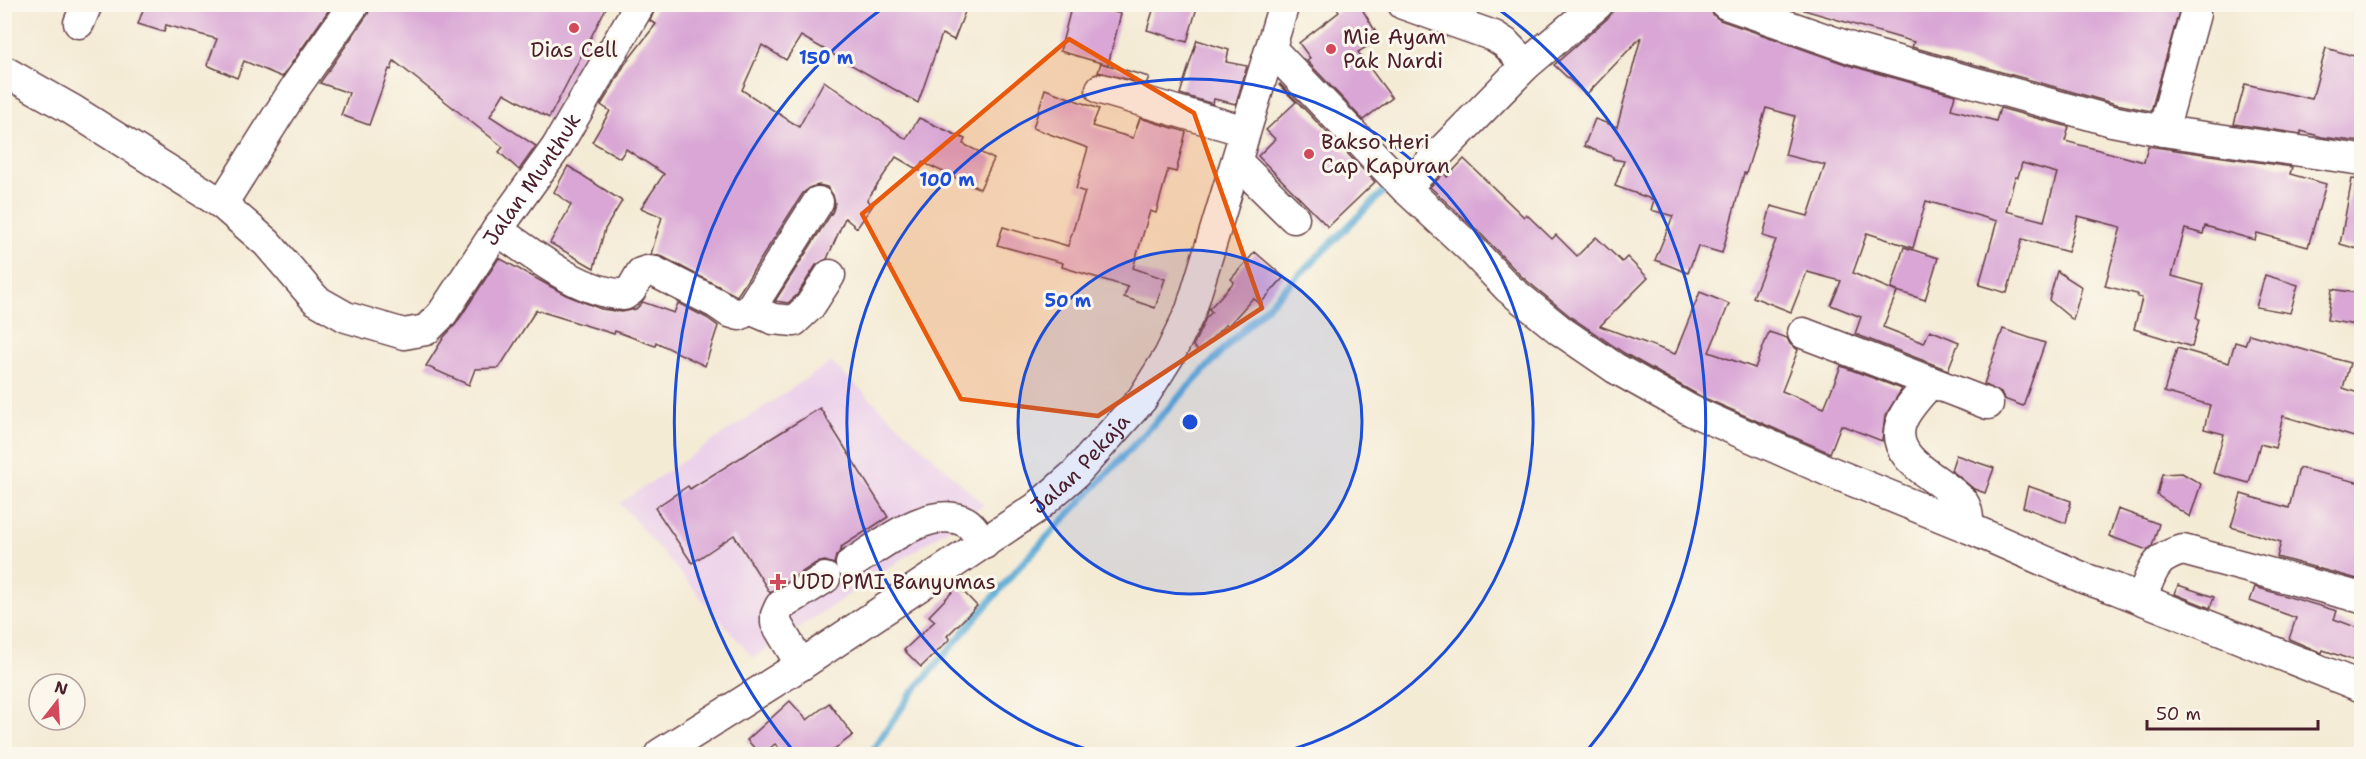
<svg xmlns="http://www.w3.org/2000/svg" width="2366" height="759" font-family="'Shantell Sans',sans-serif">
<rect width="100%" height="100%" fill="#fbf7ec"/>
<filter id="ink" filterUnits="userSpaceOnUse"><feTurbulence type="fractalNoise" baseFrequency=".0167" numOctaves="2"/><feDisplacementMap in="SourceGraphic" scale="12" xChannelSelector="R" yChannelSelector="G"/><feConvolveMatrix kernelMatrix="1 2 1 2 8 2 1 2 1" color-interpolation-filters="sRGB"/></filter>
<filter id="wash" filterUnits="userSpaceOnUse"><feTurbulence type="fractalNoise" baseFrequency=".008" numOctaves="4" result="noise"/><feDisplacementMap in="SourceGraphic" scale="24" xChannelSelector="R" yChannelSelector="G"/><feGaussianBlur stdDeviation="1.35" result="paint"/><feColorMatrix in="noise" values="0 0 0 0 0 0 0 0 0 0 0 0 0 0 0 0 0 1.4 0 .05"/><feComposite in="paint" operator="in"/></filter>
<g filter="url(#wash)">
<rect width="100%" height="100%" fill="#f4ebd5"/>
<!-- built -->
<polygon fill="#ecd1ea" points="831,362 984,505 753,658 620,503"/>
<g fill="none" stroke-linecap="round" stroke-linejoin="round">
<!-- stream -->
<polyline stroke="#5aaad4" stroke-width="7" points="870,754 912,693 1019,567 1230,343 1391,184"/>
</g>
<g id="blocks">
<!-- building -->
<g fill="#d9a6d5" fill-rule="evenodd">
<polygon points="145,4 333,4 282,77 244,61 237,78 207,65 217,39 166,25 164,32 138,24"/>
<polygon points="371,4 608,4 549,118 504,93 490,116 536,146 519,170 499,152 503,147 394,61 391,70 389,69 369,125 341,115 349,93 320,83 368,14"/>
<polygon points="657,4 968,4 954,40 942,34 918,103 801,36 786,60 762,45 742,90 799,127 824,81 906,139 919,118 965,139 963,144 994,159 980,189 922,162 920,171 896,157 867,200 873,205 857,228 845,218 827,259 816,265 797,295 788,303 775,301 833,211 835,203 833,195 827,187 819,185 811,187 803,193 737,296 663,257 651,254 662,217 641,208 664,174 626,149 620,158 592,142 610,111 601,105 612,87 625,64 656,24 650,21"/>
<polygon points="1072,4 1086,4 1121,14 1108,65 1060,51"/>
<polygon points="1155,4 1198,4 1187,42 1147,30"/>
<polygon points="1334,4 1359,4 1380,39 1358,52 1392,98 1363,120 1307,61 1310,58 1299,43 1339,12"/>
<path d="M1617 4H1709L1713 15 1720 20 1848 65 1955 95 1951 109 1996 121 2000 108 2069 127 2065 141 2144 162 2148 146 2292 167 2290 174 2326 184 2308 247 2257 233 2255 240 2205 226 2203 234 2185 229 2172 276 2204 285 2196 318 2199 320 2192 347 2134 329 2142 298 2137 297V294L2105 286 2121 227 2078 216 2068 252 2022 239 2007 293 1979 285 1997 221 1926 201 1913 248 1867 233 1853 273 1897 292 1883 327 1924 343 1930 330 1959 342 1948 370 1855 334 1861 317 1831 305 1841 281 1807 272 1791 312 1753 297 1776 240 1763 236 1771 206 1808 216 1825 165 1785 155 1795 116 1766 108 1746 174 1744 173 1722 253 1698 246 1688 273 1655 260 1673 216 1651 210 1654 200 1615 186 1624 161 1613 159V157L1584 146 1595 119 1617 127 1641 37 1586 95 1554 65 1609 17ZM2022 163 2057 173 2044 221 2006 211 2015 177H2018Z"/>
<polygon points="1805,4 2181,4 2151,111 2116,104 1912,47 1914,42 1804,10"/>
<polygon points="1197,40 1229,50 1226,62 1247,66 1236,104 1214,99 1213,104 1180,94"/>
<polygon points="2326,48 2361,58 2361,142 2322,137 2301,131 2301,134 2234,124 2245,84 2312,99"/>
<polygon points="1101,63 1149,77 1146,84 1098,72"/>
<polygon points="1280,84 1375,182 1328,227 1258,156 1275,139 1266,130 1296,102 1279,85"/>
<polygon points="1045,89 1099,109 1092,126 1133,138 1140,118 1186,132 1176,172 1168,170 1156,213 1150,211 1133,268 1165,279 1155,308 1124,297 1128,287 1062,267 1063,263 997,245 1003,227 1068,246 1085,192 1076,189 1088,148 1033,128"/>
<polygon points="1464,159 1524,217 1526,214 1552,239 1556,235 1577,256 1596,237 1622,262 1627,257 1648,278 1600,326 1675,354 1700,292 1729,304 1709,352 1755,368 1769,332 1787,338 1790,344 1798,350 1782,391 1824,408 1841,366 1902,389 1885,416 1882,441 1841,425 1830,453 1700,396 1624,353 1571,317 1520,275 1482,235 1430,187 1444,173 1447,177"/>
<polygon points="568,166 622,201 605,229 594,268 550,243 571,205 554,192"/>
<polygon points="2352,179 2361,180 2361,250 2340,244"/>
<polygon points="1904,247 1938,258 1925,300 1891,289"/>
<polygon points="1255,252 1284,277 1260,304 1253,298 1228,326 1226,324 1199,352 1193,346 1206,318 1212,312 1209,309 1234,282 1231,279"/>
<polygon points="499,258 566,295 601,309 622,312 636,309 643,302 674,313 678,303 707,318 718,326 705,366 656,342 655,346 615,331 614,334 536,310 499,368 475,369 469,385 426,366 444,337 456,324"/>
<polygon points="2057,271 2082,287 2073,320 2049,300"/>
<polygon points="2265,275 2298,285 2290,313 2256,307"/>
<polygon points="2332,289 2361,294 2361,326 2327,320"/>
<polygon points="2003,329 2045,343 2023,406 2004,399 2001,393 1984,384"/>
<polygon points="2249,334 2350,363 2343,388 2361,394 2361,439 2283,416 2275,448 2260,444 2249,483 2213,473 2224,434 2204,429 2210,405 2164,392 2177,348 2229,363 2235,342 2245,345"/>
<polygon points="820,408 888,517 841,547 842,549 836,556 834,564 825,561 816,563 770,593 734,535 692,563 655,508 688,486 690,489"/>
<polygon points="1956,455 1994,468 1985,493 1974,489 1951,470"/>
<polygon points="2299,468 2361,483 2361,580 2277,557 2281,542 2231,527 2241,494 2289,508"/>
<polygon points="2182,473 2201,484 2190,517 2157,495 2162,474"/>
<polygon points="2028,486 2071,501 2066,523 2023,507"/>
<polygon points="2118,509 2159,524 2152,546 2147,550 2109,536"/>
<polygon points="2178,585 2214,597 2210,608 2175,594"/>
<polygon points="958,586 977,606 947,636 950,639 921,667 904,650 935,621 929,616"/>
<polygon points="2255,587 2337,611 2334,619 2361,629 2361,663 2323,650 2322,653 2289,639 2296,618 2250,601"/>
<polygon points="790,701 807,720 829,703 853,735 828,754 785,754 775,744 763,754 760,754 747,740"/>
</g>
</g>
</g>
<g filter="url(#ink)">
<use href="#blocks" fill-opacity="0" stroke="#643e44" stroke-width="1.5"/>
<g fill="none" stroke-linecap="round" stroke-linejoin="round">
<!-- minor casing -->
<g stroke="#643e44" stroke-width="33">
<g id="minor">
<polyline points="1403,4 1494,36 1505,43 1526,65 1405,188"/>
<polyline points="1726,4 1854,49 2112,121 2163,131 2362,160"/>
<polyline points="79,23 87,4"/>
<polyline points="1271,49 1405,188 1470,248 1508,288 1561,331 1615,368 1692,411 1826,470 1969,528 2086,579 2116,589 2362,687"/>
<polyline points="1526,65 1598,4"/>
<path id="s1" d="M4 71 71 109 222 204 267 243 316 300 346 317 404 334 426 330 442 314 497 230 556 148 640 4"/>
<polyline points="1101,89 1245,131"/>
<polyline points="2163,131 2195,14"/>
<polyline points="1237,162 1294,218"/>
<polyline points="222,204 297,85 354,4"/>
<path d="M497 230C536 256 576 291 624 295L631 290 641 273 647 271 655 272 716 303 729 312 739 315 750 309 818 202"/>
<polyline points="750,309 773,319 794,321 810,306 830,275"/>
<path d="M1803 333 1931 382C1921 394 1906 408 1901 423 1888 460 1941 478 1962 501 1968 508 1968 519 1969 528"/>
<polyline points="1931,382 1988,404"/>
<path d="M851 564C880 546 931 503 966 522 973 526 979 537 984 544"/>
<path d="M2141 599C2153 572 2152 558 2183 550L2362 598"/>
<polyline points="801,665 776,623 776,615 780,606 825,578"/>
<path id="s2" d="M660 754 801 665 1036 508 1075 474 1142 399 1169 356 1191 310 1284 4"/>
</g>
</g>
<!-- minor -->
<use href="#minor" stroke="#fff" stroke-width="30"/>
</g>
</g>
<!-- marked area -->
<path fill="#e8590c" fill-opacity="0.2" stroke="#e8590c" stroke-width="4.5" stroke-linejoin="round" d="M1069 39 1194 113 1262 308 1098 416 961 399 862 214Z"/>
<!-- distance rings -->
<circle cx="1190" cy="422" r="172" fill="#1d4ed8" fill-opacity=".12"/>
<g fill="none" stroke="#1d4ed8" stroke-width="3">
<circle cx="1190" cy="422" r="172"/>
<path d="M1104 754A343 343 0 1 1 1276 754"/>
<path d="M795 753A515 515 0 0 1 887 5M1493 5A515 515 0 0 1 1585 753"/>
</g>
<!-- markers -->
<g fill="#d1495b" stroke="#fbf7ec" stroke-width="2">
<circle cx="574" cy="28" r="6"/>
<circle cx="1331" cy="49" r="6"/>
<circle cx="1309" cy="154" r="6"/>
<path d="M775 573h6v6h6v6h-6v6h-6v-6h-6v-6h6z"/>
</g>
<g text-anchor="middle" stroke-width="6" stroke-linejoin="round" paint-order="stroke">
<!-- poi labels -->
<g font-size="21" fill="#4a1f2b" stroke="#fbf7ec" text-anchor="start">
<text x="1343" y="44">Mie Ayam<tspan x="1343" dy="24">Pak Nardi</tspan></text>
<text x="574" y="57" text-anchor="middle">Dias Cell</text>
<text x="1321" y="149">Bakso Heri<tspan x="1321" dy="24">Cap Kapuran</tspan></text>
<text x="792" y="589">UDD PMI Banyumas</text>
</g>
<!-- street labels -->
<g font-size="21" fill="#4a1f2b" stroke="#fbf7ec">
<text dy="7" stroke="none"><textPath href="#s1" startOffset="692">Jalan Munthuk</textPath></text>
<text dy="7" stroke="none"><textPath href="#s2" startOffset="512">Jalan Pekaja</textPath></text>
</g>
</g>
<circle cx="1190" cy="422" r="9" fill="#1d4ed8" stroke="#fbf7ec" stroke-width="3"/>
<g font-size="18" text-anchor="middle" font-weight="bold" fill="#1d4ed8" stroke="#fbf7ec" stroke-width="6" stroke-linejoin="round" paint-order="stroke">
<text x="826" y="64">150 m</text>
<text x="947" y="186">100 m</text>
<text x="1068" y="307">50 m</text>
</g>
<!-- margin -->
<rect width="2366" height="759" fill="none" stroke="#fbf7ec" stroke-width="24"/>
<!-- north arrow -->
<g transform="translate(57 702) rotate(17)"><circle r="28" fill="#fbf7ec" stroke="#b4a19f" stroke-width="1.5"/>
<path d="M0-4.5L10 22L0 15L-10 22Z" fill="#d1495b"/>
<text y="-9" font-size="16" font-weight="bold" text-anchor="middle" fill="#4a1f2b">N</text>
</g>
<!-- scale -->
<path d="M2147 720v9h171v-9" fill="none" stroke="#4a1f2b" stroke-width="3"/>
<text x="2156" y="720" font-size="18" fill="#4a1f2b" stroke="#fbf7ec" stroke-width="4.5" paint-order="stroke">50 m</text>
</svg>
